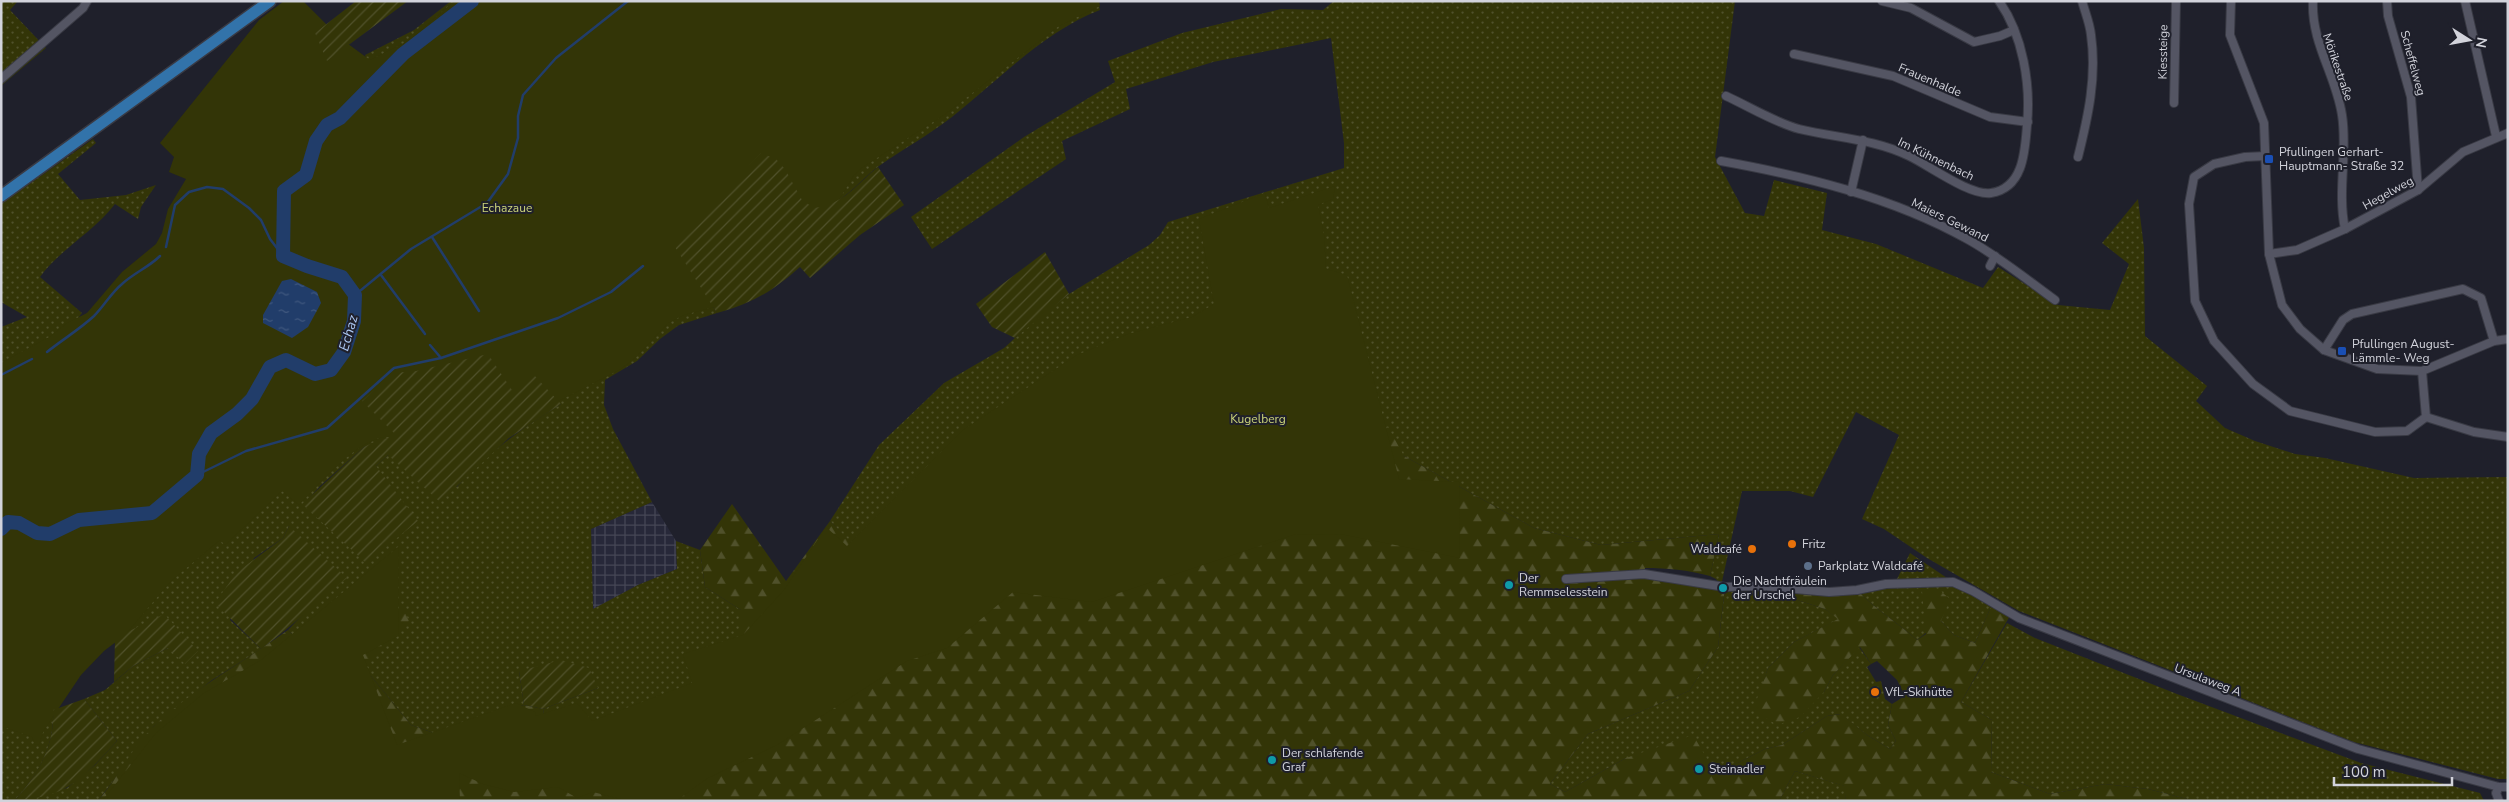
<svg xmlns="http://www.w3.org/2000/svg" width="2509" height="802" font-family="'Nunito Sans',sans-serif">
<defs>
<pattern id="industrial-grid" width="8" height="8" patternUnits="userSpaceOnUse" patternTransform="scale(1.25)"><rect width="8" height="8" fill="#272839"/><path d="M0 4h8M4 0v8" fill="none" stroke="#454655"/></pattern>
<pattern id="grass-dots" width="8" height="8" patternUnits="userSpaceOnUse" patternTransform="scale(1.25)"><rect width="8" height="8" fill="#333507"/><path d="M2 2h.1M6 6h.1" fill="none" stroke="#50512b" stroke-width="1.8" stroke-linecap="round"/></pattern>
<pattern id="forest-firs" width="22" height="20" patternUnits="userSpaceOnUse" patternTransform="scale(1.25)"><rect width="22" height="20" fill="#333507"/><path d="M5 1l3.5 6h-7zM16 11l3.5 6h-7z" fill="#50512b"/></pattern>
<pattern id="garden-furrows" width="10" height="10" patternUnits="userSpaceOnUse" patternTransform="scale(1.25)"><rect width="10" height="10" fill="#333507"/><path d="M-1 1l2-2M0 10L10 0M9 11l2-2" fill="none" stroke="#50512b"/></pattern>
<pattern id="water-ripples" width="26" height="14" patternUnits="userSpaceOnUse" patternTransform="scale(1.25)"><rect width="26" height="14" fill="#213d6a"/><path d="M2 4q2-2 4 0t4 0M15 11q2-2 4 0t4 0" fill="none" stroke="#40587f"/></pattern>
</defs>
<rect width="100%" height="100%" fill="#1f202b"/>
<!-- industrial -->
<polygon fill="url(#industrial-grid)" points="652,502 676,541 677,569 638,585 593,610 591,529"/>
<!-- grass -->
<g fill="url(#grass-dots)" fill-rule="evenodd">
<polygon points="1,1 18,1 10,10 46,48 1,86"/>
<path d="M451 1H1098L1100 10C1043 32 1000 79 952 117 929 135 903 149 879 166 861 179 849 197 828 206L675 247 717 313 679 325 660 339 637 361 605 380 604 405 613 429 652 502 591 529 593 609 638 585 677 569 676 541 700 550 705 587 741 610V632L778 735 545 719 543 709 598 688 519 671 524 705 482 717 458 746 431 732 411 725 362 665 346 635 297 639 288 630 313 604 289 526 283 538 254 558 230 620 261 649 212 680 154 726 98 801H1V720L53 710C55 745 39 774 15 800L67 788 95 765 117 741 84 699 105 690 133 666 168 648 198 651 115 638 1 494V327L27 317 1 302V204L93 139 96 143 58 174 80 200 126 195 156 185 141 207 138 219 115 204C94 232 60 249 40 277L82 313 75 322 379 97 365 55 414 30ZM561 404C522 428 487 453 457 487L388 455 376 466 303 505 320 486 364 447 398 436Z"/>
<polygon points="1334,1 1735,1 1715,157 1745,213 1764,216 1774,180 1827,193 1822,230 1876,244 1983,288 1998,267 2058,305 2110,310 2129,264 2102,243 2138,199 2144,248 2145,336 2207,386 2196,401 2225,428 2255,441 2295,454 2325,458 2414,478 2508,477 2508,779 2498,779 2354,742 2019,611 1927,558 1884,529 1862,519 1899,435 1856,412 1813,497 1790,491 1742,491 1721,586 1716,579 1710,576 1719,534 1601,545 1534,528 1404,456 1381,436 852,544 830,521 879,445 944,383 1004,348 1036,319 1069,294 1149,245 1160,235 1168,222 1344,168 1344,143 1331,38 1213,62 1126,89 1130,109 1062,141 1066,159 932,249 911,217 1024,137 1115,82 1108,61 1182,33 1281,9 1323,10"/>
<path d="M1910 553 1953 582 1993 602 1975 643 1954 635 1941 621 1917 640C1898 623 1875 609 1857 590L1895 583Z"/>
<polygon points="1725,588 1780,589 1791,598 1825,609 1839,619 1794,642 1768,668 1754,711 1824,692 1833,675 1859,647 1871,664 1867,667 1876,682 1881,681 1885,699 1892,704 1888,725 1896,741 1890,749 1867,735 1840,714 1827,716 1782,745 1765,749 1716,774 1626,758 1565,792 1550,784 1588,734 1689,691 1718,647"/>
<polygon points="2007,623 2035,638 2177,694 2361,763 2480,793 2484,801 2271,801 2265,799 2264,801 2195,801 2148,789 2105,784 2050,794 1991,772 1992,720 1961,702"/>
<polygon points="1795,771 1845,786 1846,801 1779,801"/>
</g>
<!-- forest -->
<path fill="url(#forest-firs)" d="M969 423 1010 470 1381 436 1388 427 1404 456 1534 528 1601 545 1719 534 1710 576C1688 570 1667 568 1645 568L1644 574 1725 587 1718 647 1689 691 1588 734 1550 784 1565 792 1626 758 1693 735 1716 774 1765 749 1782 745 1827 716 1841 714 1867 735 1890 749 1896 741 1888 725 1892 704 1905 696 1897 680 1877 661 1871 664 1860 647 1833 675 1824 692 1800 717 1777 725 1753 710 1768 668 1794 642 1838 619 1825 609 1791 598 1779 588 1857 590C1875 609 1898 623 1917 640L1926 634 1922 591 1938 589 1950 599 1941 621 1954 635 1975 643 1993 602 2011 614 1961 702 1992 720 1991 772 2050 794 2105 784 2148 789 2195 801H1846L1844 786 1795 771 1779 801H98C118 777 132 747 155 725 195 687 244 662 288 630L297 639 346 635 403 608 409 621 362 665 411 725 431 732 458 746 482 718 524 705 543 709 545 719 616 778 741 645V610L705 587 700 550 732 504 786 581 830 521 852 543Z"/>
<!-- park -->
<g fill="#333507">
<path d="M284 1H303L340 38 370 60 410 40 454 1H1099L1100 6 1059 26 944 115 863 167 854 175 812 245 752 297 684 315 668 323 637 356 621 369 547 407 403 440C397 439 389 437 384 437 356 441 318 485 299 505L282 491 225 545 220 540 171 581 125 635 104 651 81 675 44 730 39 744 35 745 32 737 1 726V363L51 336 67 323 87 313 122 272 156 244 162 233 168 209 186 179 169 172 174 157 160 143 259 20Z"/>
<polygon points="1335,186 1333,199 1318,205 1324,235 1326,269 1347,275 1399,479 1459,482 1460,558 1345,535 1296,534 1092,602 1013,592 947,648 907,661 777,745 708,778 676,801 628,801 593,792 577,798 558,787 514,792 483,784 459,773 460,801 102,801 156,733 204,693 261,660 399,546 398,636 363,655 397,745 516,703 535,712 536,716 577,703 592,721 692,683 683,654 743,635 784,590 826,527 847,546 963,430 1077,355 1128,334 1192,317 1214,304 1199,219 1265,193 1269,208"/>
</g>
<!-- garden -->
<g fill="url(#garden-furrows)">
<polygon points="356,1 408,1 327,61 315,33"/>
<path d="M761 153 776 159 785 169 802 200 814 208C846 203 854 186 878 167L904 205 860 235 810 278 800 267C773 291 753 303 717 313L675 247 719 197Z"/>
<polygon points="1045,252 1069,294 1015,338 992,327 976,304"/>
<polygon points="488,354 512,390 534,375 561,404 509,438 440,502 388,455 376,466 418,521 366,563 302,504 364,447 378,440 397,436 362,401 394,373 416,371"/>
<path d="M289 526 347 578C317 601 292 627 261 649L215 603 237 572 283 538Z"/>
<polygon points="164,614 198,651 185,664 168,648 133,666 114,682 115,638"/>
<polygon points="561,660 589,668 598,688 543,709 524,705 519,671"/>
<path d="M84 699 117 741C83 778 67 798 15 800 38 775 55 745 53 710Z"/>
</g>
<!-- water -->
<polygon fill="url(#water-ripples)" points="291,279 317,292 321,303 308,327 292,338 263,323 263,315 282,281"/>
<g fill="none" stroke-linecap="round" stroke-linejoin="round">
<!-- stream -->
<g stroke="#213d6a" stroke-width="2.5">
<polyline points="432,237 479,311"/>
<polyline points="166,247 175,205 189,192 207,187 223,189 249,208 261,220 270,239 283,256"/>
<polyline points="381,275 425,334"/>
<polyline points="355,295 411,249 487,203 508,174 518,138 518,116 523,95 556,58 628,1"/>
<polyline points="430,345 441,358"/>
<path d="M47 352C62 340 80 329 94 316 104 306 111 293 122 284 134 273 149 267 160 256"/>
<polyline points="1,375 32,359"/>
<polyline points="197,475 246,451 327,428 394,368 441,358 558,318 611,292 643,266"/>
</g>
<!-- river -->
<polyline stroke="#213d6a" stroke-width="14" points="1,529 8,522 19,523 37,533 50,534 79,520 152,513 197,475 199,454 211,433 237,414 252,399 270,367 286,360 315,374 331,370 344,352 354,321 355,295 342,277 307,266 283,256 284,191 306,175 316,141 327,125 340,118 403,54 472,1"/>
<!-- street casing -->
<g stroke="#393a44" stroke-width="10">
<g id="street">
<polyline points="1882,1 1911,8 1974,42 2000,36 2014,30"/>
<polyline points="2231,1 2230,35 2264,123 2269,254 2282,305 2300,329 2324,350 2377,369 2422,371 2494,341 2508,339"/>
<path d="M2313 1C2311 43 2336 75 2342 115 2348 152 2337 191 2345 229"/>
<polyline points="2387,1 2388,16 2411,97 2418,190"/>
<polyline points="2465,1 2496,136"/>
<polyline points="1794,54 1893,76 1990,117 2028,122"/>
<polyline points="1,79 83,8 87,1"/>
<path d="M1726 96C1748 106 1776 123 1799 129 1836 138 1874 139 1909 156 1930 166 1970 196 1991 193 2024 188 2025 150 2027 125 2031 85 2023 35 1999 1"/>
<polyline points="2174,103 2176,1"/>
<polyline points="2266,156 2245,157 2214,164 2194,177 2189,204 2195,301 2214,341 2253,384 2290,411 2375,432 2407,431 2426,417 2422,371"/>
<path d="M2078 157C2088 117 2097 77 2091 35 2090 24 2085 12 2082 1"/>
<path d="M1721 161C1804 176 1892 197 1967 239 1998 256 2026 279 2055 300"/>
<polyline points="1851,192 1863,140"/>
<polyline points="2269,254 2297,250 2345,229 2418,190 2463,152 2508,133"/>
<polyline points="1990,266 1995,256"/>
<polyline points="2324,350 2343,320 2352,314 2463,289 2481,298 2494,341"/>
<polyline points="2426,417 2474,432 2508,437"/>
<polyline points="1566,579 1644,574 1725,587 1763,586 1829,592 1857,590 1886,584 1953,582 1973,591 2019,618 2358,749 2499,787 2508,787"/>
<polyline points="2499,787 2496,793 2499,801"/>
</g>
</g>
<!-- primary casing -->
<g stroke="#393a44" stroke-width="14">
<polyline id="primary" points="1,196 270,1"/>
</g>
<!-- street -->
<use href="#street" stroke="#545563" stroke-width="8"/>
<!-- primary -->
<use href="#primary" stroke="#3273aa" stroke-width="11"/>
</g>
<!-- markers -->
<g fill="#1a4fb4" stroke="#1f202b" stroke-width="2">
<rect x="2264" y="154" width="10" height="10" rx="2.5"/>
<rect x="2337" y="346" width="10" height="10" rx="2.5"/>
</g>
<g fill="#e8710a" stroke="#1f202b" stroke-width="2">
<circle cx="1792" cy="544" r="5"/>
<circle cx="1752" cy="549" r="5"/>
<circle cx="1875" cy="692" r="5"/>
</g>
<circle fill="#5c6f8a" stroke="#1f202b" stroke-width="2" cx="1808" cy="566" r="5"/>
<g fill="#0f9aa8" stroke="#1f202b" stroke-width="2">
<circle cx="1509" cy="585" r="5"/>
<circle cx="1723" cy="588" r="5"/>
<circle cx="1272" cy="760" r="5"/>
<circle cx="1699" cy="769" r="5"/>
</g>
<g text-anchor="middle" stroke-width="4" stroke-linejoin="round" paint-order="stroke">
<!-- street labels -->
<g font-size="12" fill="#d2d3db" stroke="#1f202b">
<text transform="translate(2163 52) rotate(-89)" y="4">Kiessteige</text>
<text transform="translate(2413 63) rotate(75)" y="4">Scheffelweg</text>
<text transform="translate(2338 67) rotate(71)" y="4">Mörikestraße</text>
<text transform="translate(1930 80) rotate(23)" y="4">Frauenhalde</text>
<text transform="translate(1936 159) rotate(26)" y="4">Im Kühnenbach</text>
<text transform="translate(2388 193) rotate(-29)" y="4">Hegelweg</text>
<text transform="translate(1950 220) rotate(26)" y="4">Maiers Gewand</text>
<text transform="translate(2208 680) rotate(21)" y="4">Ursulaweg A</text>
</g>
<!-- poi labels -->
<g font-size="12" fill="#d2d3db" stroke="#1f202b" text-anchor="start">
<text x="2279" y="156">Pfullingen Gerhart-<tspan x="2279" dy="14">Hauptmann- Straße 32</tspan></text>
<text x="2352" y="348">Pfullingen August-<tspan x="2352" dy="14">Lämmle- Weg</tspan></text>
<text x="1802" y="548">Fritz</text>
<text x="1742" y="553" text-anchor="end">Waldcafé</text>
<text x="1818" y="570">Parkplatz Waldcafé</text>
<text x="1519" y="582">Der<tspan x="1519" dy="14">Remmselesstein</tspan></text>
<text x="1733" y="585">Die Nachtfräulein<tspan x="1733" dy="14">der Urschel</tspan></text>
<text x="1885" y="696">VfL-Skihütte</text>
<text x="1282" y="757">Der schlafende<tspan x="1282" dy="14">Graf</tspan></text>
<text x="1709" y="773">Steinadler</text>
</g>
<!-- park labels -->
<g font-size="12" fill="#ccd47a" stroke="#1f202b">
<text x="507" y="212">Echazaue</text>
<text x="1258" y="423">Kugelberg</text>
</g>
<!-- water labels -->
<g font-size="14" font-style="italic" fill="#aecaf6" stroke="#1f202b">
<text transform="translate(348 333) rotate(-74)" y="5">Echaz</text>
</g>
</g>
<!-- border -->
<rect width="2509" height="802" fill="none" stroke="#d2d3db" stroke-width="5"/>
<!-- north arrow -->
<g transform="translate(2469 40) rotate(101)" stroke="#1f202b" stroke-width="4" paint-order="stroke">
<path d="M0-4L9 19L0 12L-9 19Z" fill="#d2d3db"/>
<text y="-8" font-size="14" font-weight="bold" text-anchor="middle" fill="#d2d3db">N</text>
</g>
<!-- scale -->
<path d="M2334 777v8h118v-8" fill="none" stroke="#d2d3db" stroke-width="2.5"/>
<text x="2342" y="777" font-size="15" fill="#d2d3db" stroke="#1f202b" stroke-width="4" paint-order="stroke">100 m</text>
</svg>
